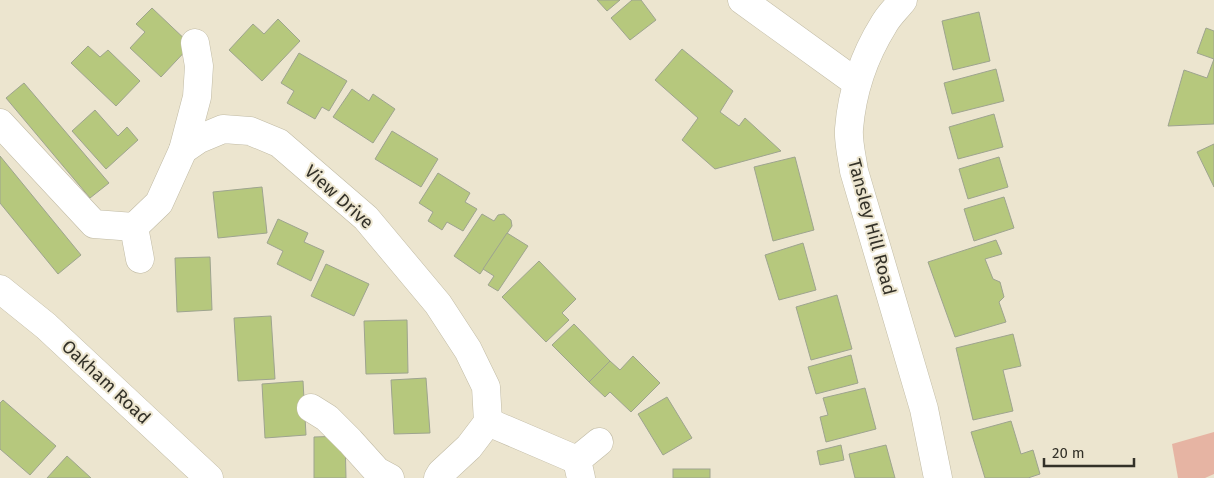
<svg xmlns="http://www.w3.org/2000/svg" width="1214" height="478" font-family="'Fira Sans',sans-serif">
<rect width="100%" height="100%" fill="#ece5cf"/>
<!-- green -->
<polygon fill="#e6b4a3" points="1214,432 1214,474 1205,478 1178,478 1172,444"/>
<!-- building -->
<g fill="#b6c87d" stroke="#9ea48f">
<polygon points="597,0 620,0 607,11"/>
<polygon points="632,0 641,0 656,20 630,40 611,18"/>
<polygon points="152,8 191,45 161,77 130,48 145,32 136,24"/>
<polygon points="979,12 990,61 953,70 942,21"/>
<polygon points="278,19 300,41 262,81 229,50 253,24 264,34"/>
<polygon points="1206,28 1214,31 1214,124 1168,126 1184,70 1207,78 1214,59 1197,53"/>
<polygon points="88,46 100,57 108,50 140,81 116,106 71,63"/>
<polygon points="682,49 733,91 720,112 739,126 745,118 781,151 715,169 682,140 698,118 655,80"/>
<polygon points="299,53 347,81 329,111 322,107 315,119 287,103 294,91 281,83"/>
<polygon points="996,69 1004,101 952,114 944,83"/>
<polygon points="24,83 109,183 90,198 6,98"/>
<polygon points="352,89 369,101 373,94 395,109 373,143 333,117"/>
<polygon points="95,110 118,136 127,127 138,140 106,169 72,131"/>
<polygon points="994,114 1003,147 958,159 949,127"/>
<polygon points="392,131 438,159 421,187 375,159"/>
<polygon points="1214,144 1214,187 1197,152"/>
<polygon points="0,156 81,255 58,274 0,203"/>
<polygon points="795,157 814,230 773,241 754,167"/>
<polygon points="999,157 1008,187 968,199 959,169"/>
<polygon points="438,173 470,193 465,202 477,209 463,231 447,222 442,230 428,221 433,212 419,203"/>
<polygon points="262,187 267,233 218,238 213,192"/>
<polygon points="1004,197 1014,228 974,241 964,209"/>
<polygon points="482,214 494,221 498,215 504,214 511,220 512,226 480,274 454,256"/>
<polygon points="278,219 308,233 304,242 324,251 311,281 277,264 283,251 267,243"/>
<polygon points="507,233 528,246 498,291 488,285 494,276 483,269"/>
<polygon points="996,240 1002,254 985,259 993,279 1000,282 1004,297 999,302 1006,322 955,337 928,262"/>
<polygon points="803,243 816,290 779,300 765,255"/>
<polygon points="210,257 212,310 177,312 175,258"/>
<polygon points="539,261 576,299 562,313 569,320 546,342 502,297"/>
<polygon points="326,264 369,284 354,316 311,296"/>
<polygon points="837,295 852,349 811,360 796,307"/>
<polygon points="271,316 275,379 238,381 234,318"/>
<polygon points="407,320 408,373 366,374 364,321"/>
<polygon points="574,324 610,361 589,382 552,345"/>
<polygon points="1013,334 1021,366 1003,370 1013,411 973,420 956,348"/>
<polygon points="851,355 858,383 816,394 808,367"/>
<polygon points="633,356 660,383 631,412 610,392 605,397 589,382 610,361 620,370"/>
<polygon points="426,378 430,433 394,434 391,380"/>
<polygon points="303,381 306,435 265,438 262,384"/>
<polygon points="865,388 876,429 826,442 820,417 828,415 823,398"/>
<polygon points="667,397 692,438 663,455 638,414"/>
<polygon points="3,400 56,446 30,475 0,449 0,403"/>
<polygon points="1011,421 1021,454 1033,450 1040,474 1028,478 985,478 971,432"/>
<polygon points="345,436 346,478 314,478 314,437"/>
<polygon points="841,445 844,460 820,465 817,451"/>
<polygon points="886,445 895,478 855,478 849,454"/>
<polygon points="67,456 91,478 47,478"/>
<rect x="673" y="469" width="37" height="9"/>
</g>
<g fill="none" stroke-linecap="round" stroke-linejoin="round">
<!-- minor casing -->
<g stroke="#c1bba5" stroke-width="29">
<g id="minor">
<polyline points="742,0 857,83"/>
<path d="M903 0C897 8 889 15 884 24 864 56 852 91 849 129 848 142 852 157 854 171L924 409 938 478"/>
<polyline points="0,123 94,224 134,227 140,259"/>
<polyline points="183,150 197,97 199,66 195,43"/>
<polyline points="134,227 159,203 183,150 199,139 223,129 250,131 279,143 366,218 438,304 468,350 486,387 488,422 469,447 441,473 438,478"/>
<polyline points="0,289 46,326 209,478"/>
<polyline points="311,408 327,418 350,441 377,471 390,478"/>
<polyline points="488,422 577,460"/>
<polyline points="581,478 577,460 599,442"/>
</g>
</g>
<!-- minor -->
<use href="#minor" stroke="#fff" stroke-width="28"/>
</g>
<g text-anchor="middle" stroke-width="4" stroke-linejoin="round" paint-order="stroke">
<!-- street labels -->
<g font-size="18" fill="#333128" stroke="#ece5cf">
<text transform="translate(339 197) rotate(42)" y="6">View Drive</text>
<text transform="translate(872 227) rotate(75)" y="6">Tansley Hill Road</text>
<text transform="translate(106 382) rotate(43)" y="6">Oakham Road</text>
</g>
</g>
<!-- scale -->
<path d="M1044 458v8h90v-8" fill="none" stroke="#333128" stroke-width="2.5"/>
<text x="1052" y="458" font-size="15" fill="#333128" stroke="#ece5cf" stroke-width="4" paint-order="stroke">20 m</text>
</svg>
